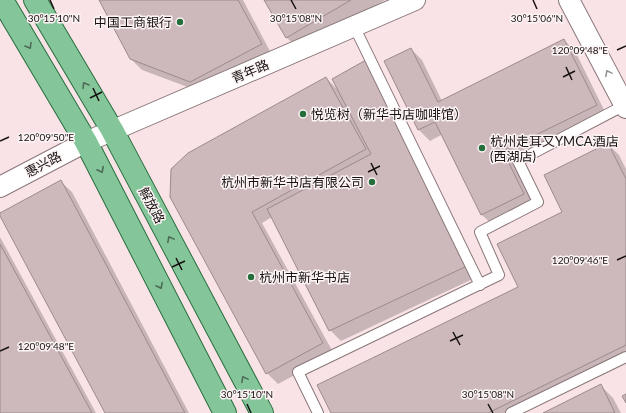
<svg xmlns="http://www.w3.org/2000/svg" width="626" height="413" font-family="Lato,'Noto Sans SC',sans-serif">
<rect width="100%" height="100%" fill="#f9e3e6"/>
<!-- shadow -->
<g fill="#0003">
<polygon points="100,0 243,0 272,55 201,92 142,70 131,59"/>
<polygon points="265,0 385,0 300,50 287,38"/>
<polygon points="564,40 575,51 607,116 513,162 534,205 493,225 482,215 443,134 430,141 419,130 385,62 411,49 422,60 442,101"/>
<polygon points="326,78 339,91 477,277 341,341 330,330 272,217 262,223 334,354 278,384 267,373 171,197"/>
<polygon points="608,144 619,155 626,169 626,361 521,413 332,413 520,287 564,213"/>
<polygon points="61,182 72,192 189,413 106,413"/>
<polygon points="0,237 96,413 0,413"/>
<polygon points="600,385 613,398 621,413 545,413"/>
</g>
<!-- building -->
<g fill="#cdb9bb" stroke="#9d8a8c">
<polygon points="99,0 238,0 262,44 190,82 130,59"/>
<polygon points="264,0 351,0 286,38"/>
<polygon points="564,39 597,105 503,151 524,194 481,215 435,122 418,130 384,61 411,48 438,102"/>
<polygon points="366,60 467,266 329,331 267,209 371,154 332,79"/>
<polygon points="326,77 366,149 252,212 323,343 266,374 170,197 171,169 188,153"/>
<polygon points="608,143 626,179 626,345 488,413 331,413 317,385 518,287 497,244 562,212 544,175"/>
<polygon points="61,180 185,413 105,413 0,216 0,213"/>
<polygon points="0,244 92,413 0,413"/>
<polygon points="601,384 615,413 543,413"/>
<polygon points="626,394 626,403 622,396"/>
</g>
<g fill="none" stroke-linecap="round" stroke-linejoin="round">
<!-- service casing -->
<g stroke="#8a7779" stroke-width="12">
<g id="service">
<polyline points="354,26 480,285"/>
<polyline points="318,413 298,372 499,275 480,232 538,202 518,161 625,105"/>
<polyline points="511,413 626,357"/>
</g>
</g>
<!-- minor casing -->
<g stroke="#8a7779" stroke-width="22">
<g id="minor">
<polyline points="569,0 626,108"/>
<polyline points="0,187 86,142 415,0"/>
</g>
</g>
<!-- primary casing -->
<g stroke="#296e3f" stroke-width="24">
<g id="primary">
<polyline points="2,0 86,142 225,413"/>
<polyline points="35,0 112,130 262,413"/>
</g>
</g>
<!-- service -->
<use href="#service" stroke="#fff" stroke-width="10"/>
<!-- minor -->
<use href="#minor" stroke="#fff" stroke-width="20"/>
<!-- primary -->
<use href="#primary" stroke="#84c59a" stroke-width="22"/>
</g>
<!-- one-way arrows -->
<defs><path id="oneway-chevron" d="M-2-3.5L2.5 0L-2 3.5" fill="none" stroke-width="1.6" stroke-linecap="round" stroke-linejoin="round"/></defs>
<g stroke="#4e6c56">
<use href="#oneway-chevron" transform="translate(29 46) rotate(59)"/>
<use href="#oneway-chevron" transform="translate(85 85) rotate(-121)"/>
<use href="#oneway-chevron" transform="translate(101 170) rotate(63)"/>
<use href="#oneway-chevron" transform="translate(170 239) rotate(-118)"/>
<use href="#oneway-chevron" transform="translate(160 286) rotate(63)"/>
<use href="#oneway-chevron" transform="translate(244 379) rotate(-118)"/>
</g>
<use stroke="#979494" href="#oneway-chevron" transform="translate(608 73) rotate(-118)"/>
<!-- ticks -->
<path fill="none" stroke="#181212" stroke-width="1.5" d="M50 0 54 9M291 0 296 9M533 0 537 9M617 50 626 46M566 67 572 80M563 77 575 71M93 88 99 101M90 98 102 92M0 141 9 137M371 163 377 175M368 172 380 166M176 258 182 270M617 260 626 256M172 267 185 261M453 332 460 345M450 341 463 335M0 351 9 347M247 404 251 413M488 404 493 413"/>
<!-- markers -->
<g fill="#246e3c" stroke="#fdf4f5" stroke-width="1.5">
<circle cx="180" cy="22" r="4"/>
<circle cx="303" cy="114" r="4"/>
<circle cx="482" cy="148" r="4"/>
<circle cx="372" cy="182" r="4"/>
<circle cx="251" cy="277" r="4"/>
</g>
<g text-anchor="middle" stroke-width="3" stroke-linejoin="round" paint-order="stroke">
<!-- poi labels -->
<g font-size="13" fill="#181212" stroke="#fdf4f5" text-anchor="start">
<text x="172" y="27" text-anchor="end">中国工商银行</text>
<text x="311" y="119">悦览树（新华书店咖啡馆）</text>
<text x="490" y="146">杭州走耳又YMCA酒店<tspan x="490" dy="15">(西湖店)</tspan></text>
<text x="364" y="187" text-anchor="end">杭州市新华书店有限公司</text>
<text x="259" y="282">杭州市新华书店</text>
</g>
<!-- street labels -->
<g font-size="13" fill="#181212" stroke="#fdf4f5">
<text transform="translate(250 71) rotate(-23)" y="5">青年路</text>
<text transform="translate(43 164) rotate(-28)" y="5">惠兴路</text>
<text transform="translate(152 205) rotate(62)" y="5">解放路</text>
</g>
</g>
<g font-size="10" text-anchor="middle" fill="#181212" stroke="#fdf4f5" stroke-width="3" stroke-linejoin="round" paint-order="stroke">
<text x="537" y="22">30°15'06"N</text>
<text x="54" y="22">30°15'10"N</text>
<text x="296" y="22">30°15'08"N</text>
<text x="580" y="54">120°09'48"E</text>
<text x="46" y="141">120°09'50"E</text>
<text x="580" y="264">120°09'46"E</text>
<text x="46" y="350">120°09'48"E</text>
<text x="247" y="398">30°15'10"N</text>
<text x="488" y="398">30°15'08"N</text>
</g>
</svg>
